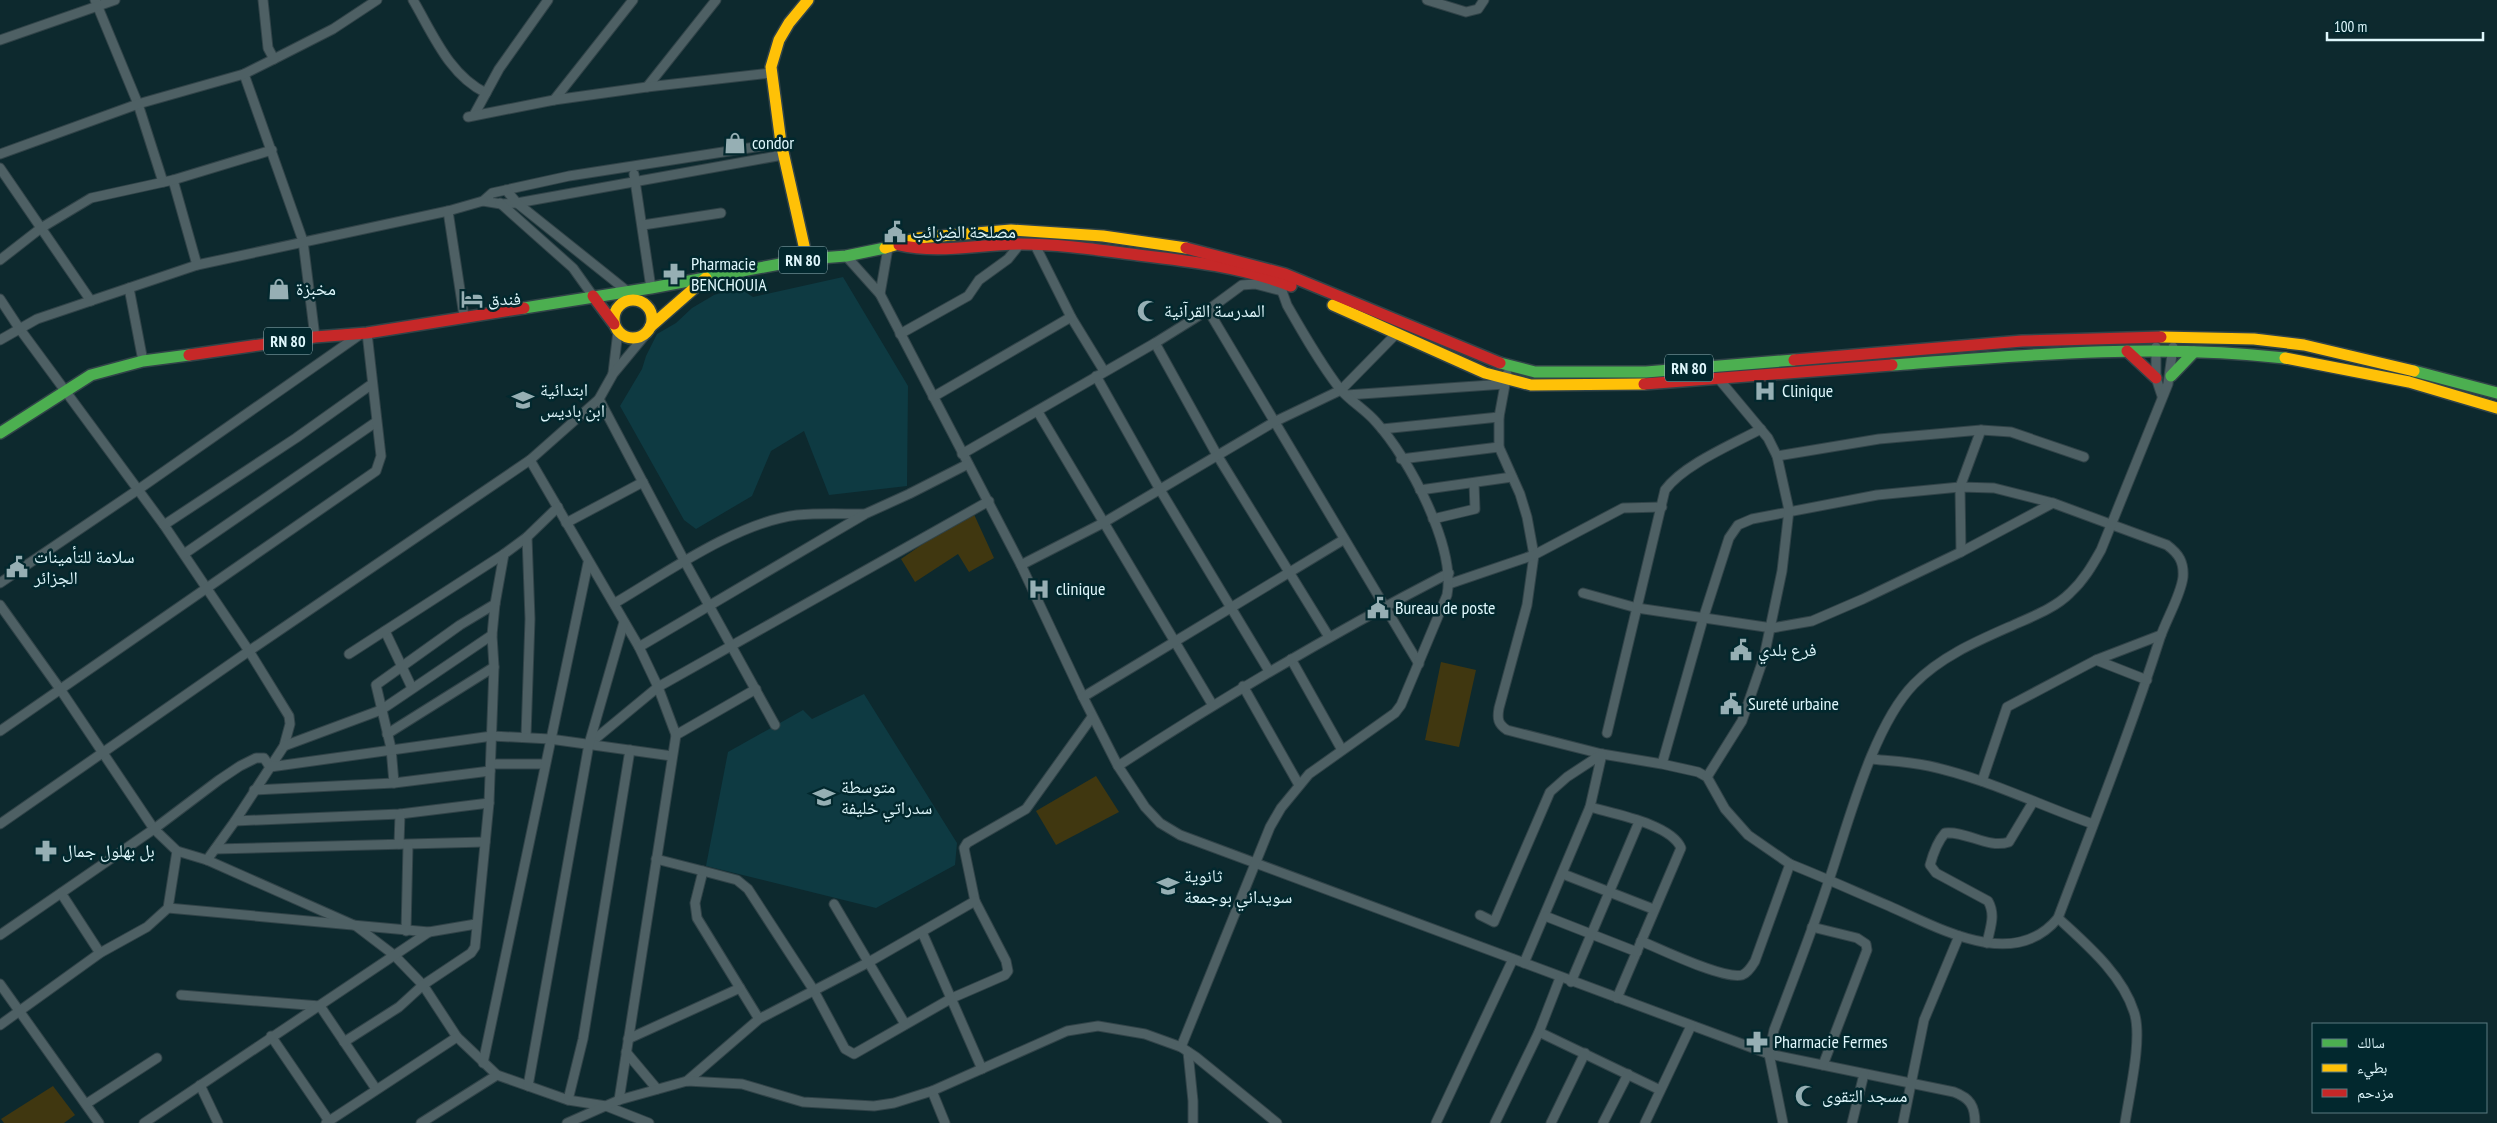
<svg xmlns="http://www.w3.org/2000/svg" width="2497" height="1123" font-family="'PT Sans Narrow','Noto Naskh Arabic',sans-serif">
<rect width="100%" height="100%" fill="#0d292e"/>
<!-- built -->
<g fill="#0e3a42">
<polygon points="843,277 908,386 907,486 829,495 804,431 771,451 752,496 696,529 684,520 620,406 642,369 646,356 657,334 676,323 692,308 714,295 739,288 753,297"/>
<polygon points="864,694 957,843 955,865 876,908 706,866 728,752 803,710 812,719"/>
</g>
<!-- green -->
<g fill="#403710">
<polygon points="972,510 994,558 969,572 958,554 915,582 901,559"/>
<polygon points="1441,662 1476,670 1459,747 1425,740"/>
<polygon points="1096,776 1119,812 1056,845 1036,811"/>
<polygon points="53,1086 75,1115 64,1123 4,1123 1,1119"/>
</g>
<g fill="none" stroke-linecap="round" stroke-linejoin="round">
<!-- street casing -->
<g stroke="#314348" stroke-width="11">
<g id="street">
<polyline points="95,0 138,104 163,182"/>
<path d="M413 0C433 34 449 75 486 93"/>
<polyline points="1427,0 1466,12 1478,9 1484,0"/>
<polyline points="0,40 115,0"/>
<polyline points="274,59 333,29 377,0"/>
<polyline points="244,74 303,241 315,337"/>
<polyline points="647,87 716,0"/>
<polyline points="554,100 633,0"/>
<polyline points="474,115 499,69 548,0"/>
<polyline points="468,117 554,100 647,87 771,73"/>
<polyline points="781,143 569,176 492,193 483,201 501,204 517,203 783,155"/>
<polyline points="0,154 138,104 244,74 274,59 268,48 263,0"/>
<polyline points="0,168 91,301"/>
<polyline points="634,174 651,288"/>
<polyline points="173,180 197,265"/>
<polyline points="506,190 517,203 627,291"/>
<polyline points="500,203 573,268 593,296"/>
<polyline points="448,211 464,316"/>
<polyline points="643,225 721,213"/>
<polyline points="1035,245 1071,317 1104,371"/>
<polyline points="846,256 880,294 888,248"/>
<polyline points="0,260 41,228 91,198 173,180 272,150"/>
<polyline points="129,288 143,361"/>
<path d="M880 294 1021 565 1083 697 1118 766 1145 807 1160 823 1180 835 1769 1054 1954 1092C1970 1098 1975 1106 1975 1123"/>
<polyline points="0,299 19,328 164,525 249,651 289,716 290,724 284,746 235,821 207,860"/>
<polyline points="1208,310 1419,664"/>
<polyline points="900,334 968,296 979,280 1008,259 1020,244"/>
<polyline points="0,340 37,319 197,265 448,211 483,201"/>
<polyline points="1155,343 1217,455 1329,637"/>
<polyline points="2156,347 2156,378 2162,396"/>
<polyline points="613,373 618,331"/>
<path d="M1507 374 1499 417V447L1520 494 1527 517 1534 555 1527 605 1499 708C1497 719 1498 724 1507 730L1602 754 1662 764 1698 772 1707 777 1725 809 1748 835 1790 864C1823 877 1856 892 1889 906 1939 928 2014 972 2058 918 2093 825 2130 732 2160 638 2166 620 2181 595 2183 577 2184 562 2179 554 2167 545L2053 503 1994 488 1960 487 1877 495 1752 519 1738 525 1729 538 1703 619 1662 764"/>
<polyline points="1096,376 1159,488 1269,671"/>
<polyline points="1347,395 1505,384"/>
<polyline points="933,397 1071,317"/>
<polyline points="599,399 685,562 775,725"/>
<polyline points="1038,412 1212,704"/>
<polyline points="1382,429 1499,417"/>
<polyline points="962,454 1155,343 1208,310 1242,285 1255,284 1282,291"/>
<polyline points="1777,456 1879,439 1981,430 2011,432 2084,457"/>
<polyline points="1401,459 1499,447"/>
<polyline points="530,460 639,647 658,687 676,735"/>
<polyline points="1420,490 1512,477"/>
<polyline points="1433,519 1475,509 1474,483"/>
<polyline points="566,523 643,482"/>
<polyline points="164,525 296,438 372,384"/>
<polyline points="1961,552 1960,487 1981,430"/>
<polyline points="184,554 376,422"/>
<polyline points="1021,565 1103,523 1274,422 1341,390 1396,334"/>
<polyline points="0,583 139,489 358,336"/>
<polyline points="1449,584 1534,555 1623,508 1662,507"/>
<polyline points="1583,593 1637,608 1772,628 1812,621 1863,599 1961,552 2053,503"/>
<path d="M615 603C666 573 738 522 797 515 819 513 841 514 863 514"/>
<polyline points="0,605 60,689 154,829 177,851 207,860 356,926 394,955 423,985 457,1037 497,1075 568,1100 606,1106 649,1123"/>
<polyline points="385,631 412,688"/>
<polyline points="639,647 865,514 909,494 968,464"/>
<polyline points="349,654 504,554 527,537 558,507"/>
<polyline points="1291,659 1342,750"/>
<polyline points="2096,660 2147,680"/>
<polyline points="1243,686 1299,785"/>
<polyline points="1083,697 1343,540"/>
<polyline points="0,731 376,471 381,456 367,333"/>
<path d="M1607 733 1665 490C1683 465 1733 444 1761 429"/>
<polyline points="387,734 494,667"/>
<polyline points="526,736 530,619 527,537"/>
<polyline points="589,744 658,687 989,501"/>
<polyline points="284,746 381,710 492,635"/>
<path d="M1871 759C1891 761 1910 762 1929 766 1985 778 2039 805 2093 824"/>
<polyline points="491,764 545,764"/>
<path d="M1118 766C1225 696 1335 632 1449 573"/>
<polyline points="1707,777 1742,721 1764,657 1782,571 1789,510 1777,456 1768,438 1718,378"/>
<polyline points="1982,781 2007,707 2096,660 2161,635"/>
<polyline points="394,783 391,748 376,685 460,625 495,604"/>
<polyline points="254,790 394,783 490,771"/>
<path d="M1590 807C1614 814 1671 824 1681 848L1617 998"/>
<polyline points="235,821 400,814 489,803"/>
<polyline points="0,824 249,651 530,460 599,399 613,374 647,333"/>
<polyline points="399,844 400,814"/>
<polyline points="215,849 485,842"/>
<polyline points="656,859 703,871 695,903 697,918 759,1019"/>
<polyline points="703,871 737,880 748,889 813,989 845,1049 854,1054 952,998 1005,975 1008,971 1006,961 975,901 964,848 967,843 1026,809 1092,717"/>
<polyline points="1563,874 1653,909"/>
<polyline points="61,893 100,953"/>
<polyline points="834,904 905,1024"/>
<polyline points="1480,915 1494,922 1550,792 1567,777 1602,754 1590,807 1524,963"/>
<polyline points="1545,916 1637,952"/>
<path d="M2058 918C2086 944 2122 974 2134 1012 2143 1038 2129 1095 2125 1123"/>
<polyline points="1812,927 1857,938 1866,944 1867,950 1823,1065"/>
<polyline points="406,931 408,845"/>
<polyline points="429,932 476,924"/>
<polyline points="922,932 982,1069"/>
<polyline points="0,935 154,829 219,780 240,766 256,758 264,758 270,767 492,736 550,739 672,756"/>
<path d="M1641 941C1660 949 1724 980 1742 975 1748 973 1752 966 1755 961L1790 864"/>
<path d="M1987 943C1990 928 1996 915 1988 901L1936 873 1930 865C1933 854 1937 842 1945 833 1967 831 1988 849 2009 842L2033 802"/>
<polyline points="1571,982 1639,822"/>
<polyline points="0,984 99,1123"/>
<polyline points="181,995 320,1006 376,1089"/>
<polyline points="0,1025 100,953 147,927 168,908 177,851"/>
<polyline points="1539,1032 1660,1090"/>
<polyline points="271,1036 329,1121"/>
<polyline points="628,1039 740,988"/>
<polyline points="344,1042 399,1007 423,985 471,953 475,947 489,803 494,667 492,635 495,604 504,554"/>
<path d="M1181 1047 1270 827 1281 808 1309 774 1395 713 1401 705 1447 595C1456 547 1409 458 1376 422 1366 410 1350 401 1340 389 1320 363 1303 333 1287 305L1282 291 1281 282"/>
<polyline points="626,1052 657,1089"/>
<polyline points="1188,1052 1193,1101 1193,1123"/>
<polyline points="483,1063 588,563"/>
<polyline points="687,1081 759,1019 869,962 975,901"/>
<polyline points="200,1085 218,1123"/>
<polyline points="528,1086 589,744 624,622"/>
<polyline points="932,1091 945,1123"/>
<polyline points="568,1100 583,1039 630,750"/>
<polyline points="619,1100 676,735 756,689"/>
<polyline points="86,1104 157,1058"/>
<polyline points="144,1123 429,932 168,908"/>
<polyline points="326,1123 457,1037"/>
<polyline points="421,1123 497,1075"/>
<polyline points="567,1123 619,1100 687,1081 742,1084 803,1102 874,1106 894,1103 932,1091 1067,1031 1098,1026 1145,1034 1181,1047 1196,1057 1277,1123"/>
<polyline points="1436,1123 1513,959"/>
<polyline points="1495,1123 1539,1032 1560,978"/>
<polyline points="1551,1123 1585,1053"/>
<polyline points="1603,1123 1628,1074"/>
<polyline points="1645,1123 1691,1026"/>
<path d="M1783 1123 1769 1054 1774 1030C1793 980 1813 929 1830 877 1849 821 1873 726 1914 684 1942 655 1982 639 2018 623 2036 615 2056 607 2070 593 2084 580 2092 566 2101 550L2168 384 2173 347"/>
<polyline points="1852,1123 1864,1074"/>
<polyline points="1903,1123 1924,1020 1959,936"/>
</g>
</g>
<!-- fast casing -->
<g stroke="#314348" stroke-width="14">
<g id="fast">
<polyline points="524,308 651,288 807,259 846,256 885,248"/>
<polyline points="1500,363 1535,372 1646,372 1794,360"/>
<path d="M1892 365C2023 355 2155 343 2285 358"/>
<polyline points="2414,371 2497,393"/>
<polyline points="2171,376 2194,352"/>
<polyline points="0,433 91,375 143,361 189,355"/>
</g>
</g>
<!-- slow casing -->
<g stroke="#314348" stroke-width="14">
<g id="slow">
<polyline points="885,248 918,238 1011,230 1103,236 1186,248"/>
<polyline points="807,259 781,143 771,67 779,40 789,23 808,0"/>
<circle cx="633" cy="319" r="19"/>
<polyline points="1333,305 1485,373 1531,385 1644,384"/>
<polyline points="650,327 706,278"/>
<polyline points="2161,337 2254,339 2304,345 2414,371"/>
<polyline points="2285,358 2409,382 2497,408"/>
</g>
</g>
<!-- jam casing -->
<g stroke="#314348" stroke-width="14">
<g id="jam">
<path d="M899 245C940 254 979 244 1021 244 1060 244 1099 250 1138 255 1190 261 1242 267 1291 286"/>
<polyline points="1186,248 1285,274 1500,363"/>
<polyline points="593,296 614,324"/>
<polyline points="2127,351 2156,378"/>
<polyline points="189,355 315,337 367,333 524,308"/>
<polyline points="1794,360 2022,341 2161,337"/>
<polyline points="1644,384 1892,365"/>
</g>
</g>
<!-- street -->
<use href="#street" stroke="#4e6064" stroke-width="9"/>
<!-- fast -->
<use href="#fast" stroke="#4caf50" stroke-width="11"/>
<!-- slow -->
<use href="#slow" stroke="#ffc107" stroke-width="11"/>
<!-- jam -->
<use href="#jam" stroke="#c62828" stroke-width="11"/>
</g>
<!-- icons -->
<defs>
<g id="shop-bare" transform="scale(1.725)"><path d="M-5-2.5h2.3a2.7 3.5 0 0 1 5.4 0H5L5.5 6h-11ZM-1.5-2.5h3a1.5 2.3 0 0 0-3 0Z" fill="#96afb4" stroke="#02282e" stroke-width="2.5" paint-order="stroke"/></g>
<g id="civic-bare" transform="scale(1.725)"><path d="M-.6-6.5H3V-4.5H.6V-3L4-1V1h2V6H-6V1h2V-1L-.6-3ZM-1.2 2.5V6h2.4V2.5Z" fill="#96afb4" stroke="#02282e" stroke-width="2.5" paint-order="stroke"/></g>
<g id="pharmacy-bare" transform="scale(1.725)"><path d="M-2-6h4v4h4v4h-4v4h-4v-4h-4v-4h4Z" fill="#96afb4" stroke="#02282e" stroke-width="2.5" paint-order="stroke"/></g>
<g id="hotel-bare" transform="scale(1.725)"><path d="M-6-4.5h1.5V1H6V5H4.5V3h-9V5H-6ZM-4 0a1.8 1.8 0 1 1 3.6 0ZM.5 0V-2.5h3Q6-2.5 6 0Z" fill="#96afb4" stroke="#02282e" stroke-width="2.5" paint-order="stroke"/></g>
<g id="mosque-bare" transform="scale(1.725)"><path d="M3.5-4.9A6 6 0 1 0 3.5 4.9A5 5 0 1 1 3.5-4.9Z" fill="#96afb4" stroke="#02282e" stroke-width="2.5" paint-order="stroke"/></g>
<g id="hospital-bare" transform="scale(1.725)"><path d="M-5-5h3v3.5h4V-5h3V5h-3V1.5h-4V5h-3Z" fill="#96afb4" stroke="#02282e" stroke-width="2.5" paint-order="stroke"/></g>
<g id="school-bare" transform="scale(1.725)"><path d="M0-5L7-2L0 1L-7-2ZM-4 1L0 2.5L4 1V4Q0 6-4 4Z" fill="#96afb4" stroke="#02282e" stroke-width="2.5" paint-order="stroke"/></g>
</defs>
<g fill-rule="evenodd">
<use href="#shop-bare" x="735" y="143"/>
<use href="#civic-bare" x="895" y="232"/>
<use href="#pharmacy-bare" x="674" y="274"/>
<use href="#shop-bare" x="279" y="289"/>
<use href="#hotel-bare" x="472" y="299"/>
<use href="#mosque-bare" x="1148" y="311"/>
<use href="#hospital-bare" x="1765" y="391"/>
<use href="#school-bare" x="523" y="400"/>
<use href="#civic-bare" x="17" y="567"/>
<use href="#hospital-bare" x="1039" y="589"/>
<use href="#civic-bare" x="1378" y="608"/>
<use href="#civic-bare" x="1741" y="650"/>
<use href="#civic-bare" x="1731" y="704"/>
<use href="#school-bare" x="824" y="797"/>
<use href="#pharmacy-bare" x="46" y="851"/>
<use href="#school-bare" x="1168" y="886"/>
<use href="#pharmacy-bare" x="1757" y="1042"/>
<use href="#mosque-bare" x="1806" y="1096"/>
</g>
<g text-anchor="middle" stroke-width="5" stroke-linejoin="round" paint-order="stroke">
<!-- shield labels -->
<g fill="#02282e" stroke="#9db9be" stroke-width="1">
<rect x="779" y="246.5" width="48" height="27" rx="4"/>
<rect x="264" y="327.5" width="48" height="27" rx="4"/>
<rect x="1665" y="354.5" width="48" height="27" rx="4"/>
</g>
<g font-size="16" font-weight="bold" fill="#dff7fc">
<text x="803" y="266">RN 80</text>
<text x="288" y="347">RN 80</text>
<text x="1689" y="374">RN 80</text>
</g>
<!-- poi labels -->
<g font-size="18" fill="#dff7fc" stroke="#02282e" text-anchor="start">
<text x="752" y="149">condor</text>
<text x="912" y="238">مصلحة الضرائب</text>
<text x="691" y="270">Pharmacie<tspan x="691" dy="21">BENCHOUIA</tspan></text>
<text x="296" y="295">مخبزة</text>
<text x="488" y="305">فندق</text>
<text x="1164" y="317">المدرسة القرآنية</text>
<text x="540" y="396">ابتدائية<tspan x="540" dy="21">ابن باديس</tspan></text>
<text x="1782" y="397">Clinique</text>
<text x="34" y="563">سلامة للتأمينات<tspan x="34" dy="21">الجزائر</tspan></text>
<text x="1056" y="595">clinique</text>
<text x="1395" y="614">Bureau de poste</text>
<text x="1758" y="656">فرع بلدي</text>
<text x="1748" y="710">Sureté urbaine</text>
<text x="841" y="793">متوسطة<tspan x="841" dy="21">سدراتي خليفة</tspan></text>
<text x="62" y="857">بل بهلول جمال</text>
<text x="1184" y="882">ثانوية<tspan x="1184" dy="21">سويداني بوجمعة</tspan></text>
<text x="1774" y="1048">Pharmacie Fermes</text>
<text x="1822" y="1102">مسجد التقوى</text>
</g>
</g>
<!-- legend -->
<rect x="2312" y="1023" width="175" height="90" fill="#02282e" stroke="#5a7b80"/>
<rect x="2322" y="1039" width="25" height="8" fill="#4caf50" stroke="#5a7b80"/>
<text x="2357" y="1048" font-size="15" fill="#dff7fc">سالك</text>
<rect x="2322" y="1064" width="25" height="8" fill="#ffc107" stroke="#5a7b80"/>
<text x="2357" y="1073" font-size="15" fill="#dff7fc">بطيء</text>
<rect x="2322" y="1089" width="25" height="8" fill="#c62828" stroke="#5a7b80"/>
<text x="2357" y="1098" font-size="15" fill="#dff7fc">مزدحم</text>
<!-- scale -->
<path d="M2327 32v8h156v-8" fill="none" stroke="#dff7fc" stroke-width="2.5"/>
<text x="2334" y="32" font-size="15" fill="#dff7fc" stroke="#02282e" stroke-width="4" paint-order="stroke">100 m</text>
</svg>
